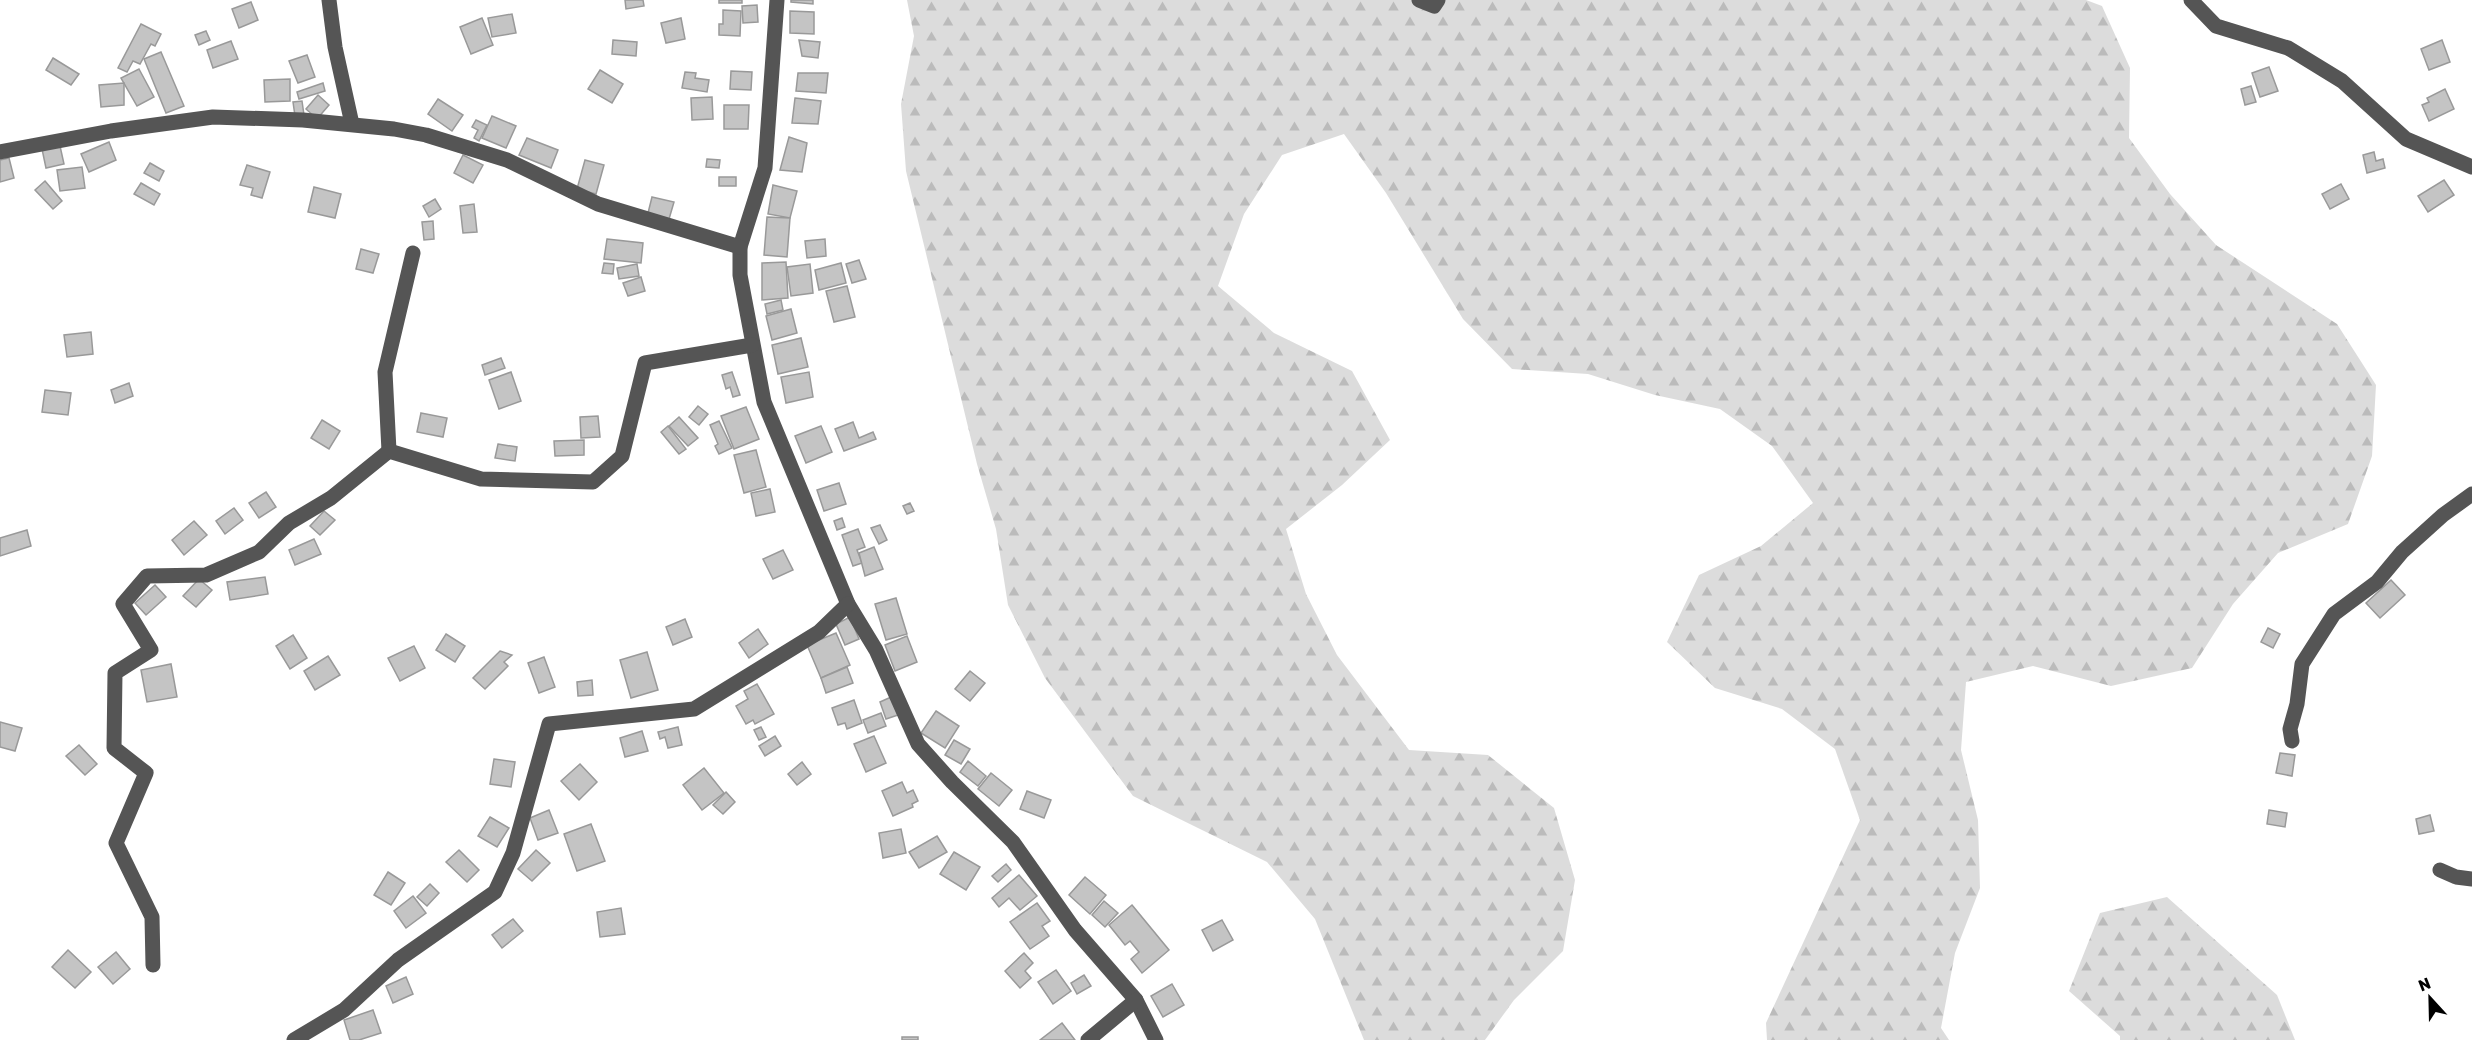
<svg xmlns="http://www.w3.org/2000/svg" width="2472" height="1040" font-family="Rubik,sans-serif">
<defs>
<pattern id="forest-firs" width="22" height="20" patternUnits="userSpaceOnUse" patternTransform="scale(1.5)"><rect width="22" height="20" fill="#dcdcdc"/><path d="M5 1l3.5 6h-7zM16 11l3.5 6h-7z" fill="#bbb"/></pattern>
</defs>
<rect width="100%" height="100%" fill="#fff"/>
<!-- forest -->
<g fill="url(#forest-firs)">
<polygon points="907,0 2086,0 2102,6 2130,68 2129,138 2170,194 2216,245 2337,324 2376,385 2372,456 2348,524 2278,553 2233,604 2192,668 2111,686 2033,666 1966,682 1961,750 1978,820 1980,888 1955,953 1941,1028 1949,1040 1767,1040 1766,1023 1860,820 1835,749 1782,709 1715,688 1667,642 1699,575 1761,546 1813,503 1772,446 1720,409 1655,395 1588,374 1512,369 1463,319 1386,193 1344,134 1282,155 1244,214 1218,286 1274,333 1352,371 1390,440 1342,485 1286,529 1306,594 1337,655 1409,750 1488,755 1554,808 1575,880 1563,951 1514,1000 1485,1040 1364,1040 1315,919 1267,862 1133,796 1045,678 1008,605 996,529 977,464 906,171 901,104 914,36"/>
<polygon points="2167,897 2277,995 2295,1040 2120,1040 2120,1036 2069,991 2100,913"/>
</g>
<!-- building -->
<g fill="#c4c4c4" stroke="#999" stroke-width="1.5">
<polygon points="625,0 643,0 644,6 626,9"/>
<rect x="719" y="0" width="23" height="3"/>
<polygon points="791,0 813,0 813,4 791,2"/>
<polygon points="251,2 258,20 239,28 232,9"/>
<polygon points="757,5 758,22 743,23 742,6"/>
<polygon points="723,10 741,11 740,36 719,35 719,24 723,24"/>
<polygon points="790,11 814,12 814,34 790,33"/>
<polygon points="512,14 516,33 492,37 488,18"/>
<polygon points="482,18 493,45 471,54 460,27"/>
<polygon points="681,18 685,39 666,43 661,23"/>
<polygon points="141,24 161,34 155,46 151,44 140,64 133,61 127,72 118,68"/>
<polygon points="206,31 210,40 199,45 195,35"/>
<polygon points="613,40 637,42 636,56 612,54"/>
<polygon points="799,40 820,42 818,58 802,56"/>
<polygon points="2442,40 2450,62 2429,70 2421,49"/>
<polygon points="231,41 238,59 213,68 207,50"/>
<polygon points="161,52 184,106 166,113 144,59"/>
<polygon points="307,55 315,77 298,83 289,61"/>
<polygon points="53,58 79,74 71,85 46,70"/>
<polygon points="2269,67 2278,91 2260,97 2252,73"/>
<polygon points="139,69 154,97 137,106 121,78"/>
<polygon points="600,70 623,84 612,103 588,89"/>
<polygon points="731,71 752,72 751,90 730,89"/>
<polygon points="685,72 696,73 695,78 709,80 707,92 682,88"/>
<polygon points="798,73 828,73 826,93 796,91"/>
<polygon points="290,79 290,101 265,102 264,80"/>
<polygon points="124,83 124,105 101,107 99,85"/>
<polygon points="323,83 325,91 299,99 297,92"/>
<polygon points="2251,86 2256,102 2245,105 2241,89"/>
<polygon points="2445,89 2454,109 2429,121 2422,105 2429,102 2427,98"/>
<polygon points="318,95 329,105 317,119 306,109"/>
<polygon points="712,97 713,119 692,120 691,98"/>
<polygon points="795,98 821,101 818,124 792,123"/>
<polygon points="438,99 463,115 452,131 428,114"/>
<polygon points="302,101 304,115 295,116 293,102"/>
<polygon points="724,105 749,105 748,129 724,129"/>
<polygon points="492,116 516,126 506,148 482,138"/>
<polygon points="476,120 487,125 479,141 474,138 478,130 472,127"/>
<polygon points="789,137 807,143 802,172 780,170"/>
<polygon points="527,138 558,150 551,168 519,155"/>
<polygon points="109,142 116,160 89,172 81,154"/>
<polygon points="60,146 64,164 46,168 42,149"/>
<polygon points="2374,152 2376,161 2383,159 2385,168 2367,173 2363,155"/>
<polygon points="463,155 483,165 473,183 454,173"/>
<polygon points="9,158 14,178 0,182 0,160"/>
<polygon points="707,159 720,160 719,168 706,167"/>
<polygon points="585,160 604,165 596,194 577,189"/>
<polygon points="150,163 164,171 159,181 144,173"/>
<polygon points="247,165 270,172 262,198 251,195 253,188 240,185"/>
<polygon points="82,167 85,188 60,191 57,170"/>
<rect x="719" y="177" width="17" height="9"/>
<polygon points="2444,180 2454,195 2428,212 2418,196"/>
<polygon points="45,181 62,201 53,209 35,190"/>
<polygon points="141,183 160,194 154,205 134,194"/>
<polygon points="2341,184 2349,199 2330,209 2322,194"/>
<polygon points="773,185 797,191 790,218 768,214"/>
<polygon points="314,187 341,194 335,218 308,212"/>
<polygon points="652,197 674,202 669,219 648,213"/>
<polygon points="435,199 441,209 429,217 423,206"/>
<polygon points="474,204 477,232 463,233 460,206"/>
<polygon points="767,217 790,218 787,257 764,255"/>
<polygon points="433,221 434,239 424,240 422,222"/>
<polygon points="607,239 643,243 641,263 604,259"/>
<polygon points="825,239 826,256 807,258 805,241"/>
<polygon points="361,249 379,254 373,273 356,269"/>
<polygon points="859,260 866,279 852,283 846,264"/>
<polygon points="786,262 788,298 762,300 762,263"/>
<polygon points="604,263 614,264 613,274 602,273"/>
<polygon points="841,263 846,283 819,290 815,270"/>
<polygon points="637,264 639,276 619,279 617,268"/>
<polygon points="810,264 813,293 791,296 787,267"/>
<polygon points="641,277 645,291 628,296 623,283"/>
<polygon points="847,286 855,317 834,322 826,291"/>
<polygon points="781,300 783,310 767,314 765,304"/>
<polygon points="791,309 797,333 772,340 766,316"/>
<polygon points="91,332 93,354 67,357 64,335"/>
<polygon points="801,338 808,367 778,374 772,345"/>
<polygon points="501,358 505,368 485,375 482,365"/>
<polygon points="511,372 521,401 499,409 489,380"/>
<polygon points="732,372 740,395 733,397 730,387 726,389 722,375"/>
<polygon points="809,372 813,397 786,403 781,377"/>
<polygon points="129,383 133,396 115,403 111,390"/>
<polygon points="45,390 71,393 68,415 42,412"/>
<polygon points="698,406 708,414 699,425 689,417"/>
<polygon points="746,407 759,439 734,449 721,416"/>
<polygon points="421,413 447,418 443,437 417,432"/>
<polygon points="598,416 600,437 581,438 580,417"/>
<polygon points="679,417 698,438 688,446 669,426"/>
<polygon points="322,420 340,431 329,449 311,438"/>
<polygon points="719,421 732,448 719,454 715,446 718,444 710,425"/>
<polygon points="853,422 859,438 873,432 876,439 844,451 835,429"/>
<polygon points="668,426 686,449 679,454 661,432"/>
<polygon points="821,426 832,452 806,463 795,436"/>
<polygon points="584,440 584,455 555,456 554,441"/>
<polygon points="498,444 517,447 515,461 495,458"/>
<polygon points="756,450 766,487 744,493 734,455"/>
<polygon points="839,483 846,504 824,511 817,490"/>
<polygon points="770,489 775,512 756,516 751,493"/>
<polygon points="266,492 276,507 259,518 249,503"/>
<polygon points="910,503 914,511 907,514 903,506"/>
<polygon points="234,508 243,520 225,534 216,521"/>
<polygon points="324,511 335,520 320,535 310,526"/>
<polygon points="842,518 845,527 837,530 834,521"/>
<polygon points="194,521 207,535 184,555 172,540"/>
<polygon points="880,525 887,540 879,544 871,528"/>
<polygon points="858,529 865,547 857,550 862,563 853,566 842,535"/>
<polygon points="27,530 31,546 0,556 0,538"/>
<polygon points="314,539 321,554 295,565 289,550"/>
<polygon points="874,547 883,569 865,576 859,553"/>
<polygon points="783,550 793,570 773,579 763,559"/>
<polygon points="265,577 268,594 230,600 227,582"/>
<polygon points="199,579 212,590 196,607 183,596"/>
<polygon points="2391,580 2405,595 2380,618 2366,603"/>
<polygon points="155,585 166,597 146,615 135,603"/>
<polygon points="896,598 907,634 886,640 875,604"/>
<polygon points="850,617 859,639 845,645 836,624"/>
<polygon points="685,619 692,637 673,645 666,627"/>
<polygon points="2268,628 2280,634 2273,648 2261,642"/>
<polygon points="758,629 768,644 749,658 739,643"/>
<polygon points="836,633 850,665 821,678 807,645"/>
<polygon points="446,634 465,646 455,662 436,650"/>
<polygon points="293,635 307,658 290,669 276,646"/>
<polygon points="907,636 917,662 895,671 885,645"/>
<polygon points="414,646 425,668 400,681 388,658"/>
<polygon points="500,651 512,655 504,662 508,666 485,689 473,678"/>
<polygon points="647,652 658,690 631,698 620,660"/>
<polygon points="328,656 340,675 315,690 304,671"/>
<polygon points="544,657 555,687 539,693 528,663"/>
<polygon points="171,664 177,697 147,702 141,670"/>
<polygon points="847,667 853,683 826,693 821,678"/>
<polygon points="970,671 985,683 970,701 955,689"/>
<polygon points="592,680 593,695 578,696 577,682"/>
<polygon points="757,684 774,714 755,724 753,720 746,724 736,706 748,699 744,691"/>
<polygon points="891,697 898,715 886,719 880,702"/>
<polygon points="854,700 862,723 847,729 845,723 838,725 832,708"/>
<polygon points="936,711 959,726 945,748 921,733"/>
<polygon points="881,713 886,726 868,733 863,720"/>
<polygon points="0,722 22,728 15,751 0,747"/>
<polygon points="678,727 682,745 668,748 665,737 660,739 658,732"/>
<polygon points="761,727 766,737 759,740 754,730"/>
<polygon points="642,731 648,751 625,757 620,738"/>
<polygon points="775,736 781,746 765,756 759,746"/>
<polygon points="874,736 886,763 866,772 854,744"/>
<polygon points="954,740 970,749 961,764 945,755"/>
<polygon points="79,745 97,764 85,775 66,756"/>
<polygon points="2280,753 2295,755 2292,776 2276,773"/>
<polygon points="494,759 515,762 511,787 490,784"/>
<polygon points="968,761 986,776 978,786 960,772"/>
<polygon points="802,762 811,774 797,785 788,774"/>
<polygon points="580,764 597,782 579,800 561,781"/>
<polygon points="704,768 724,793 702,810 683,785"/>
<polygon points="991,773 1012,790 999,806 978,789"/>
<polygon points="902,782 907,793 913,790 918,801 912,804 913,807 893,816 882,791"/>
<polygon points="1027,791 1051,800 1044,818 1020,809"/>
<polygon points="726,792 735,802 723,814 713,805"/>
<polygon points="549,810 558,833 538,840 530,818"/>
<polygon points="2269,810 2287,813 2285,827 2267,824"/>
<polygon points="2430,815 2434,831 2419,834 2416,819"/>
<polygon points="490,817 509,828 497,847 478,836"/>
<polygon points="591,824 605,861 577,871 564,834"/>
<polygon points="901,829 906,853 883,858 879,833"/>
<polygon points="937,836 947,852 919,868 909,852"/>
<polygon points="459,850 479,870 467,882 446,862"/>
<polygon points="536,850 550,863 532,881 518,869"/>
<polygon points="954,852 980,867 966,890 940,874"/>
<polygon points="1006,864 1011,870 998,882 992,876"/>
<polygon points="388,872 405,883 391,905 374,895"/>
<polygon points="1019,875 1037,896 1020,910 1009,898 999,907 992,898"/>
<polygon points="1085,877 1106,895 1090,914 1069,895"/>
<polygon points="430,884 439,893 427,906 417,897"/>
<polygon points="413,896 426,913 406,928 394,911"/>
<polygon points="1104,901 1118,913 1105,927 1092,915"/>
<polygon points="1037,903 1050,921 1042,926 1049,936 1030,949 1010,922"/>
<polygon points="1132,905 1169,950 1142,973 1131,959 1139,952 1130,941 1125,945 1109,925"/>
<polygon points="621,908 625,934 600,937 597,912"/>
<polygon points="513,919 523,931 502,948 492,935"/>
<polygon points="1222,920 1233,940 1213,951 1202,930"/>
<polygon points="68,950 91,972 75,988 52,967"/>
<polygon points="116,952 130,969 113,984 98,967"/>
<polygon points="1024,953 1033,963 1025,971 1031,978 1020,988 1005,971"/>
<polygon points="1056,970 1071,991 1053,1004 1038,982"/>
<polygon points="1084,975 1091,986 1077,994 1071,983"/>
<polygon points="406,977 413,994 393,1003 386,986"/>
<polygon points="1172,984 1184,1005 1163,1017 1151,996"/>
<polygon points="373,1010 381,1033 359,1040 350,1040 344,1020"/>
<polygon points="1062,1023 1075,1040 1040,1040"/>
<rect x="902" y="1037" width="16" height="3"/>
</g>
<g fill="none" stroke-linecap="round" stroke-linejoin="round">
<!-- minor -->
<g stroke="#555" stroke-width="15">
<polyline points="329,0 335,47 352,124"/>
<polyline points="777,0 765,168 740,247 740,275 764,402 848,604 876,650 918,744 952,782 1013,842 1075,930 1136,1000 1156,1040"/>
<polyline points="1419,0 1434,6 1438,0"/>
<polyline points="2191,0 2216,26 2288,48 2342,81 2406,139 2472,167"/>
<polyline points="0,152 111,131 213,117 303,120 394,129 426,135 507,160 598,204 740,247"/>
<polyline points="389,451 385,372 413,253"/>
<polyline points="2292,741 2290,729 2297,704 2302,664 2334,614 2377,582 2402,552 2443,515 2472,494"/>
<polyline points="2440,870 2456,877 2472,879"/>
<polyline points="153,965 152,917 116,843 146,773 114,748 115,673 151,650 123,604 147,576 206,575 259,552 289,523 331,498 389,451 481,479 593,482 622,456 645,363 752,345"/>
<polyline points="294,1040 344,1010 398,960 495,892 513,853 549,724 694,709 819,632 848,604"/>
<polyline points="1088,1040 1136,1000"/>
</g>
</g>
<!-- north arrow -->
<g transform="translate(2430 998) rotate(338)" stroke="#ffffff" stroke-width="4.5" paint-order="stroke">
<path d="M0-4.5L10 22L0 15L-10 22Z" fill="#000000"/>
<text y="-9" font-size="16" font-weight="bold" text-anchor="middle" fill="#000000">N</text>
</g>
</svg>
